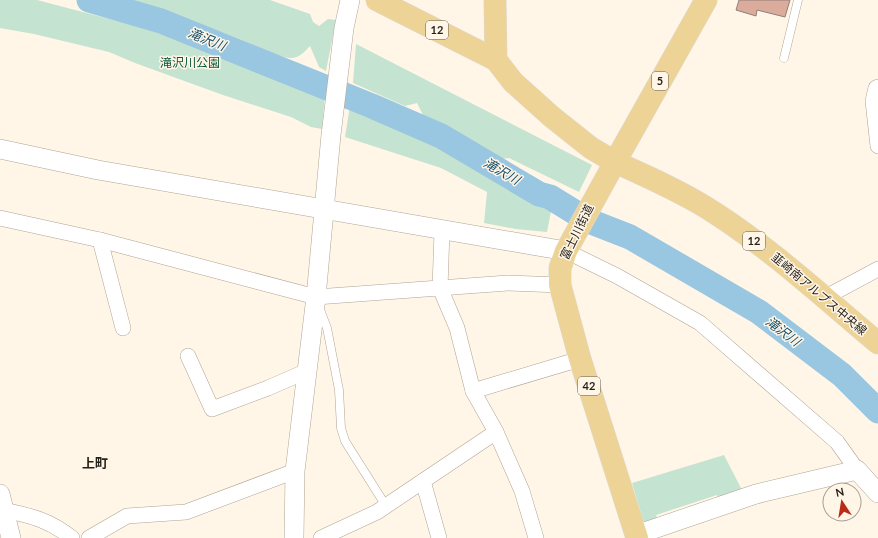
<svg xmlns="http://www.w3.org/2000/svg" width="878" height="538" font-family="Lato,'Noto Sans JP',sans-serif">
<rect width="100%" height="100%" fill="#fff6e8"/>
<!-- green -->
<g fill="#c4e3d0">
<polygon points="0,0 37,0 136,26 196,45 325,95 322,129 311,127 291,117 223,95 135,63 109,52 34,34 0,28"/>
<path d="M122 0H270L310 14 313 22 319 26 328 19 336 20 326 71 319 67 310 46C305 51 299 59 290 58 273 56 257 46 242 40 203 24 162 12 122 0Z"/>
<path d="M356 44 592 165 579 192 509 158C497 160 493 157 485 148L480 147 424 117 417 103 405 106 353 83Z"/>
<polygon points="350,106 371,112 447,145 552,206 547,232 516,229 484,223 487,192 441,168 345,137"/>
<polygon points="724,455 745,496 721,505 717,495 656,515 659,525 646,530 632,483"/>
</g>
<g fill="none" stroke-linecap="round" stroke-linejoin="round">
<!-- river -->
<polyline stroke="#99c6e0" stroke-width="25" points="89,0 161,21 372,106 441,136 539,194 550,197 589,221 630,237 759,312 842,375 878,411"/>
</g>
<!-- building -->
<polygon fill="#dbab9c" stroke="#917e78" points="739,0 790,0 785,17 757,10 756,16 736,10"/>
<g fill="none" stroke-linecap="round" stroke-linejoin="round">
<!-- service casing -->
<g stroke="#afa494" stroke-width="9">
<g id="service">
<polyline points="784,58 798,0"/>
<polyline points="319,307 327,328 339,390 341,428 345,441 386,506"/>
</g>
</g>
<!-- minor casing -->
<g stroke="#afa494" stroke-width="16">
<g id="minor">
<polyline points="878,87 876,88 873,101 878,146"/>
<polyline points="0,218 100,240 316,297 508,283 560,285"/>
<polyline points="442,231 440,288 457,328 473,391 496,432 522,491 536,538"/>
<polyline points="100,240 123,328"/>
<polyline points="566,251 617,276 700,323 837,442 857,470"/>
<polyline points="824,298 878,269"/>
<polyline points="188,356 212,409 268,388 307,371"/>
<polyline points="473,391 580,359"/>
<polyline points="423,481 439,538"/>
<path d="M4 510C32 516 49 520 72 538"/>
<polyline points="89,538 127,516 186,512 295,471"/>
<polyline points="321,538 377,512 496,432"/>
</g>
</g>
<!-- tertiary casing -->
<g stroke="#afa494" stroke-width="20">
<g id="tertiary">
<polyline points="0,149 98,170 566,251"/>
<polyline points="0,494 11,538"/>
<polyline points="636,535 756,494 857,470 878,493"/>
<polyline points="294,538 295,471 316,297 331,135 344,28 350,0"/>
</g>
</g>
<!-- primary casing -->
<g stroke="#dcdbda" stroke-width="23">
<g id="primary">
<polyline points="377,0 496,60"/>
<polyline points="495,0 496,60 513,82 552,117 591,148 615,162 566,251 560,268 560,285 580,359 637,538"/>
<path d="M706 0 615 162C646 176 678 190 707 208 768 246 823 297 878 343"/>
</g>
</g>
<!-- service -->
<use href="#service" stroke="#fff" stroke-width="8"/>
<!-- minor -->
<use href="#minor" stroke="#fff" stroke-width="15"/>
<!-- tertiary -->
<use href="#tertiary" stroke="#fff" stroke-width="19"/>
<!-- primary -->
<use href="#primary" stroke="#eed396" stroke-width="22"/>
</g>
<g text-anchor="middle" stroke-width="3" stroke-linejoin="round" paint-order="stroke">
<!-- shield labels -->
<g fill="#fff6e8" stroke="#656057" stroke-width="1">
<rect x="426" y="21" width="22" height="18" rx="3"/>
<rect x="652" y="72" width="16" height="18" rx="3"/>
<rect x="743" y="232" width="22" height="18" rx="3"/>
<rect x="578" y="377" width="22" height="18" rx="3"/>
</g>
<g font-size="11" font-weight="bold" fill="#231f19">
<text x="437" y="34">12</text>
<text x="660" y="85">5</text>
<text x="754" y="245">12</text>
<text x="589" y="390">42</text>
</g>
<!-- park labels -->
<g font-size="12" fill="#085736" stroke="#fff6e8">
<text x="190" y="67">滝沢川公園</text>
</g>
<!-- street labels -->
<g font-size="12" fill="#231f19" stroke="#fff6e8">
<text transform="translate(577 232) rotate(-64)" y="4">富士川街道</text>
<text transform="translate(819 294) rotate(40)" y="4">韮崎南アルプス中央線</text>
</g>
<!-- water labels -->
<g font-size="13" font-style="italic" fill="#154e68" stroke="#fff6e8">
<text transform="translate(207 39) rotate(22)" y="5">滝沢川</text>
<text transform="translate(502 171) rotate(30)" y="5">滝沢川</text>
<text transform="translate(783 331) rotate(37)" y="5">滝沢川</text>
</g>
<!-- neighbourhood labels -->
<g font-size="13" font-weight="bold" fill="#231f19" stroke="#fff6e8">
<text x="95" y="468">上町</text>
</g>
</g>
<!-- north arrow -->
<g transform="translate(842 502) rotate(348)"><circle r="19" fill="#fff6e8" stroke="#a7a095"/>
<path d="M0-3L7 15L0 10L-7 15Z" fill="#b92d15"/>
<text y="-6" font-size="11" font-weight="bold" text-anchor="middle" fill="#231f19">N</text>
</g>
</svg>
